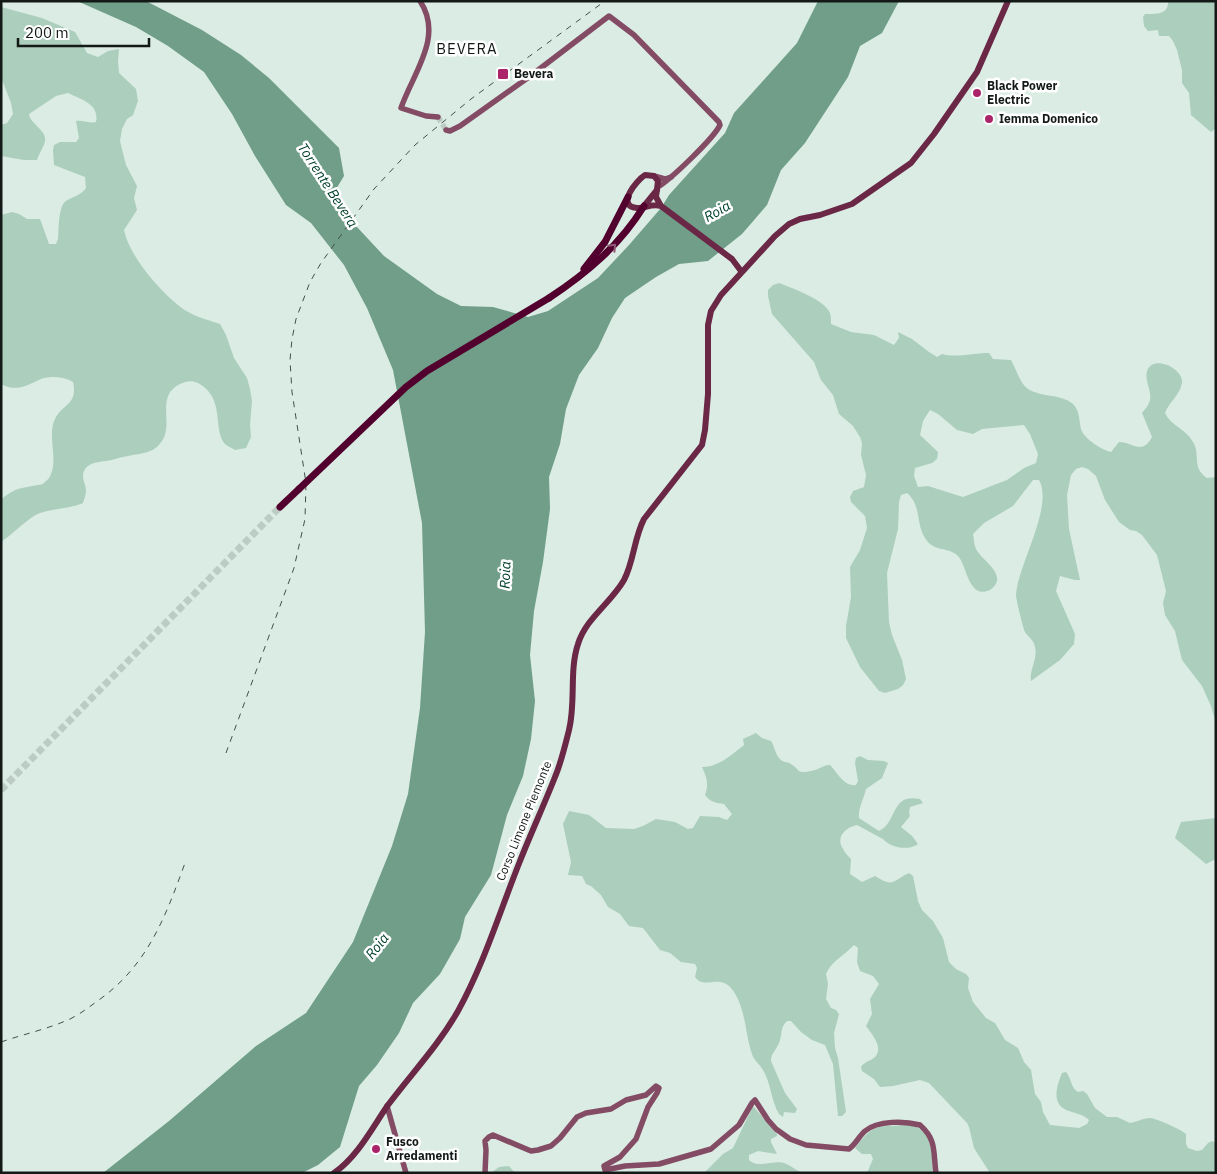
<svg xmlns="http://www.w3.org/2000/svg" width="1217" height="1174" font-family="'IBM Plex Sans',sans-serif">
<rect width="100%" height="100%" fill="#daece3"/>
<!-- green -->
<g fill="#accebd" fill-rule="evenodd">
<path d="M1168 1H1216V95C1213 107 1217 118 1215 129L1211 132 1191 115 1189 93 1182 83V70L1177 50 1173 41 1169 36H1159L1158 30 1148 31 1144 26 1143 17 1145 14C1155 14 1169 15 1168 1Z"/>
<path d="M1 7 42 18 75 32 87 53 98 57 108 51 119 49 118 61 119 73 136 89 138 101 133 115 127 119 122 129 120 141 126 165 137 186 134 198 137 210 124 230C129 255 157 288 178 305 189 315 205 319 220 324L226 335 234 358 247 378 250 389 252 401 250 425 251 437 246 448 235 450C232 448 227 446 225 444 212 429 226 398 198 383 192 380 186 381 180 384 155 396 174 423 162 441 153 454 142 453 128 456 121 457 113 460 106 461 99 462 90 462 85 469 80 478 86 483 86 491 86 495 84 499 83 503 69 509 55 508 40 513 30 516 12 535 1 542V500C15 486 26 488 43 484 46 481 50 478 51 474 58 458 47 435 55 419 63 403 78 405 73 382 64 377 49 375 39 380 25 386 16 392 1 384V215L12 212 19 214 27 219H40L49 244H56L58 239C59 230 58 206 66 201 74 196 80 196 86 188L85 177 54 165 53 150 54 145 60 142H76L79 138 76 121C84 120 89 124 96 122 100 104 80 99 68 93L56 96 29 114C30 124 47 130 45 141 44 147 39 153 37 160H24L1 156V125L7 123 13 114 11 103 1 77Z"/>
<path d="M779 283C792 288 825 300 830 313 831 317 831 320 831 324L851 332 874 335 894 345 899 338 898 332 912 339 929 352 937 357 942 354C955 358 974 353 989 353L993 359 1011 360C1015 367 1018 377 1023 384 1034 399 1059 392 1073 404 1080 411 1079 421 1081 429 1084 439 1102 450 1111 452L1119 442C1133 442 1142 456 1152 437L1142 413C1145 409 1149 405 1150 400 1152 390 1143 378 1148 369 1155 355 1184 369 1182 383 1180 395 1169 402 1165 413 1171 426 1186 429 1193 442 1201 455 1191 467 1207 478L1216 477V723L1211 706 1202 686 1182 660 1175 631 1165 615 1163 603 1166 591 1157 555 1142 535 1136 531 1130 530 1119 522 1105 500 1096 476 1088 469 1082 467 1076 469 1071 475 1067 495 1069 529 1080 580H1075L1060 576 1056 591 1075 634 1074 644 1060 660 1031 681C1029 670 1038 659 1035 647 1034 640 1028 637 1025 632 1023 628 1016 599 1016 595 1018 565 1054 506 1039 480H1033L1013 506 984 523 973 534C974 539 974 545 976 549 981 559 999 569 997 581 996 585 993 588 990 590 968 600 967 565 958 556 948 546 934 553 925 538 916 524 921 504 907 493L901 495 899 502 898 529 887 573 889 622 892 635 902 660 906 679 903 685 898 689 885 693 879 691 860 667 846 638V626L851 597 850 567 860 550 867 528 865 516 851 502 850 497 853 491 864 487 866 475 861 455 862 443 860 437 853 426 839 414 833 395 821 380 814 362 772 314 768 296V290L773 285ZM930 410 938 414 957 430 973 434 982 429 1024 425 1030 434 1038 454 1036 463 1024 468 1007 480 963 497 928 486 918 487 914 476 915 468 932 463 937 459 938 452 920 435 923 421Z"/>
<path d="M756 733 762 738 771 741C775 747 775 754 780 759 783 763 787 761 791 764 801 770 795 774 811 771 818 770 823 765 830 765 837 772 844 787 856 785L858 781 855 763 856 758 860 756 868 760 884 761 888 763 882 778 866 789C864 798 858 808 859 818L879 831C898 822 890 793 920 799L923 803 910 807 909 812 910 816 901 827 912 836 918 844C908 851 891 848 883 839L857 825C846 827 835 837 843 849 845 853 848 856 851 859L850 874 862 882 875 876C894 888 892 881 909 873L913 876 918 901 922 910 933 921 943 938 949 962 956 969 966 974 969 978 968 988 973 1002 986 1018 995 1023 1005 1040 1018 1048 1024 1062 1031 1070 1035 1094 1041 1102 1043 1112 1050 1125 1079 1128 1087 1124 1089 1120C1083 1114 1074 1113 1066 1110 1051 1103 1057 1085 1062 1073L1066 1072C1072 1079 1070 1087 1078 1092L1083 1091 1087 1094 1095 1108 1107 1117H1117L1130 1123C1137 1122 1143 1118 1150 1118 1156 1118 1182 1130 1186 1134V1144L1188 1148 1197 1151 1202 1150 1208 1143 1212 1141 1216 1143V1173H990L974 1148 969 1127 967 1123 929 1083 920 1080 893 1086 880 1087 874 1079 862 1071 861 1067C865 1061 871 1061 875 1057 884 1047 872 1035 866 1026L872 1014 870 999 879 984 873 976 860 971 857 962 858 948 854 945C845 955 831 961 826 974L828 984 826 999 831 1008 836 1010 839 1014 834 1033 835 1048 838 1058 846 1112 842 1116H838L833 1064 825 1045 812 1040 801 1032 791 1021H787C779 1028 783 1037 778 1045 775 1052 771 1053 771 1061L785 1093 797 1109 795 1113 784 1112 783 1117 779 1114C771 1101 771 1083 763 1070 760 1064 754 1061 752 1054 745 1034 746 1010 734 992 721 971 705 991 695 977L697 968 695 964 681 962 670 953 660 950 643 928 629 926 620 914 608 907 601 895 591 886 586 884 582 876 568 875 571 862 563 824 569 811 589 815 606 828 634 829 643 826 656 819 675 822 688 829 693 828 700 816 719 817 727 820 732 814 724 804C716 803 710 802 705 795 709 784 707 778 702 767 719 767 731 755 744 745L743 739Z"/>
<polygon points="1216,818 1216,859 1206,864 1175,838 1181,822"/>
<path d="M753 1106 777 1134V1136L771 1139V1142L777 1154 758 1151 749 1155V1160C758 1169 773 1160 784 1163 790 1165 796 1170 802 1173H704L723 1154 733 1148Z"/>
<path d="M909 1125C933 1128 932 1154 933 1173H867L873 1159 871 1154H862L855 1148C874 1122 879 1127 909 1125Z"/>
<polygon points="509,1166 515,1173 491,1173 499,1167"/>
</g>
<!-- water -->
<polygon fill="#709e89" points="77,1 146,1 202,30 241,55 269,78 339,148 344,176 333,194 357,227 384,256 437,294 461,306 493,307 528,317 548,311 598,278 629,245 661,208 669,195 725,133 734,113 797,43 818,1 899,1 882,33 860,46 848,77 805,143 781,170 767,205 742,234 708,261 679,264 656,277 625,298 612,318 598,348 579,375 566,409 560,444 549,477 550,509 543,562 534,611 530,655 535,701 531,739 523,776 507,815 491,875 465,917 460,939 440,974 413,1003 399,1033 377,1065 359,1086 340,1147 318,1165 302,1173 103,1173 169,1121 256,1046 306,1013 353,942 392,846 408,794 420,708 425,632 422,523 393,370 367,308 344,265 311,223 286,205 255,156 232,114 204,72 168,46 136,27"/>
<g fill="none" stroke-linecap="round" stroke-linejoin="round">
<!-- secondary-tunnel -->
<polyline stroke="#bcccc4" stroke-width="5.5" stroke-dasharray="5.5 3" stroke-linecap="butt" points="438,117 446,130"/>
<!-- highway-tunnel -->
<polyline stroke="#bcccc4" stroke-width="7" stroke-dasharray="7 3.5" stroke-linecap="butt" points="1,790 280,507"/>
<!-- secondary -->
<g stroke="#844c64" stroke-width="5.5">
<path d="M420 1C444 37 413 73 401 108L426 116 438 117"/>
<path d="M446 130 450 131 460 126 529 77 609 16 634 35 719 122 720 125C714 138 671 179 658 187"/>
<polyline points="654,176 665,179 671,177"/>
<polyline points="387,1106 406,1173"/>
<path d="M485 1173 486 1150 485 1141 489 1137 493 1135 531 1151 538 1150 551 1146 560 1138 577 1117 586 1113 611 1109 626 1100 646 1095 656 1086 659 1088 657 1093 648 1107 636 1139 620 1157 604 1166 605 1170 625 1166 659 1164 711 1149 739 1125 752 1103 755 1100 768 1120 776 1129 790 1139 806 1145 849 1149C856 1144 859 1136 865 1131 878 1120 905 1121 920 1125 937 1140 933 1152 936 1173"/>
</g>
<!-- primary -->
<g stroke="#6a2746" stroke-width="6">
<polyline points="644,206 657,190"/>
<path d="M661 206 656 197 658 181 654 176 645 175C637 180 615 206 637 208 646 209 650 203 661 206L732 259 741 271"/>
<path d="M334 1173C358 1156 372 1128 388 1105 412 1073 438 1046 458 1011 484 964 500 911 520 861 531 833 544 805 555 777 561 763 565 746 569 730 576 702 569 671 578 644 586 618 611 603 624 580 634 561 634 538 644 519L702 445 705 430 708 394V325L711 311 721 295 775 236 789 224 800 219 820 215 852 204 911 163 934 134 977 72 1008 1"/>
</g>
<!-- highway -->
<g stroke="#52002e" stroke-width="7">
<polyline points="584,269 605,242 628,197"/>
<path d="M549 298C587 273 620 245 644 206"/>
<polyline points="280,507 299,489"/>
</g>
<!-- rail -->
<g stroke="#454f4a" stroke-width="1" stroke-dasharray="6 6" stroke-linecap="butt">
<polyline points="226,753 294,568 305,519 306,483 292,392 290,360 292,339 296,319 310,282 321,263 374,189 415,145 471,99 605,1"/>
<path d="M1 1042C24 1034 48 1029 70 1019 80 1014 88 1008 96 1002 147 967 165 918 185 863"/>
</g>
<!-- highway-bridge -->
<polyline stroke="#52002e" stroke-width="7" points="299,489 406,387 427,371 549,298"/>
</g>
<!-- one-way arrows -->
<defs><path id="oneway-chevron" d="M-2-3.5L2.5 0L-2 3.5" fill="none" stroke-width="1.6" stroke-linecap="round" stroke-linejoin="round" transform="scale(1.25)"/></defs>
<use stroke="#8f5977" href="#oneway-chevron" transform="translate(613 247) rotate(-46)"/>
<!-- markers -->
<g fill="#ab246a" stroke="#fff" stroke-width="2">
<rect x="497" y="68" width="12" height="12" rx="2.5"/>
<circle cx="977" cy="93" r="5"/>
<circle cx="989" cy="119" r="5"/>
<circle cx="376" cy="1149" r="5"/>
</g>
<g text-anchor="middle" stroke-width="5" stroke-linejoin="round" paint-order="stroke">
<!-- poi labels -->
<g font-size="12" font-weight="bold" fill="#121916" stroke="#fff" text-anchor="start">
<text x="514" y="78">Bevera</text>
<text x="987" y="90">Black Power<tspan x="987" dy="14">Electric</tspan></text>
<text x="999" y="123">Iemma Domenico</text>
<text x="386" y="1146">Fusco<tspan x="386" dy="14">Arredamenti</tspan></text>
</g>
<!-- street labels -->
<g font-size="12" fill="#121916" stroke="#fff">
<text transform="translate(524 821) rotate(-68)" y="4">Corso Limone Piemonte</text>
</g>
<!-- water labels -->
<g font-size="14" font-style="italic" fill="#00402b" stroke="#fff">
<text transform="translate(328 185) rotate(57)" y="5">Torrente Bevera</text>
<text transform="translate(717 211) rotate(-30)" y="5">Roia</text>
<text transform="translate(505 575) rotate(-88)" y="5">Roia</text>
<text transform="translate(377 946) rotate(-52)" y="5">Roia</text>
</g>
<!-- quarter labels -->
<g font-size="15" letter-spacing="1" fill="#121916" stroke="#fff">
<text x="467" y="54">BEVERA</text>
</g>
</g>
<!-- border -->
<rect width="1217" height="1174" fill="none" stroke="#121916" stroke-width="5"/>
<!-- scale -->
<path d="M18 38v8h131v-8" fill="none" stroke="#121916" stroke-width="2.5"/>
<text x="25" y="38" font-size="15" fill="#121916" stroke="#ffffff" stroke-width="4" paint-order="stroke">200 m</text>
</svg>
